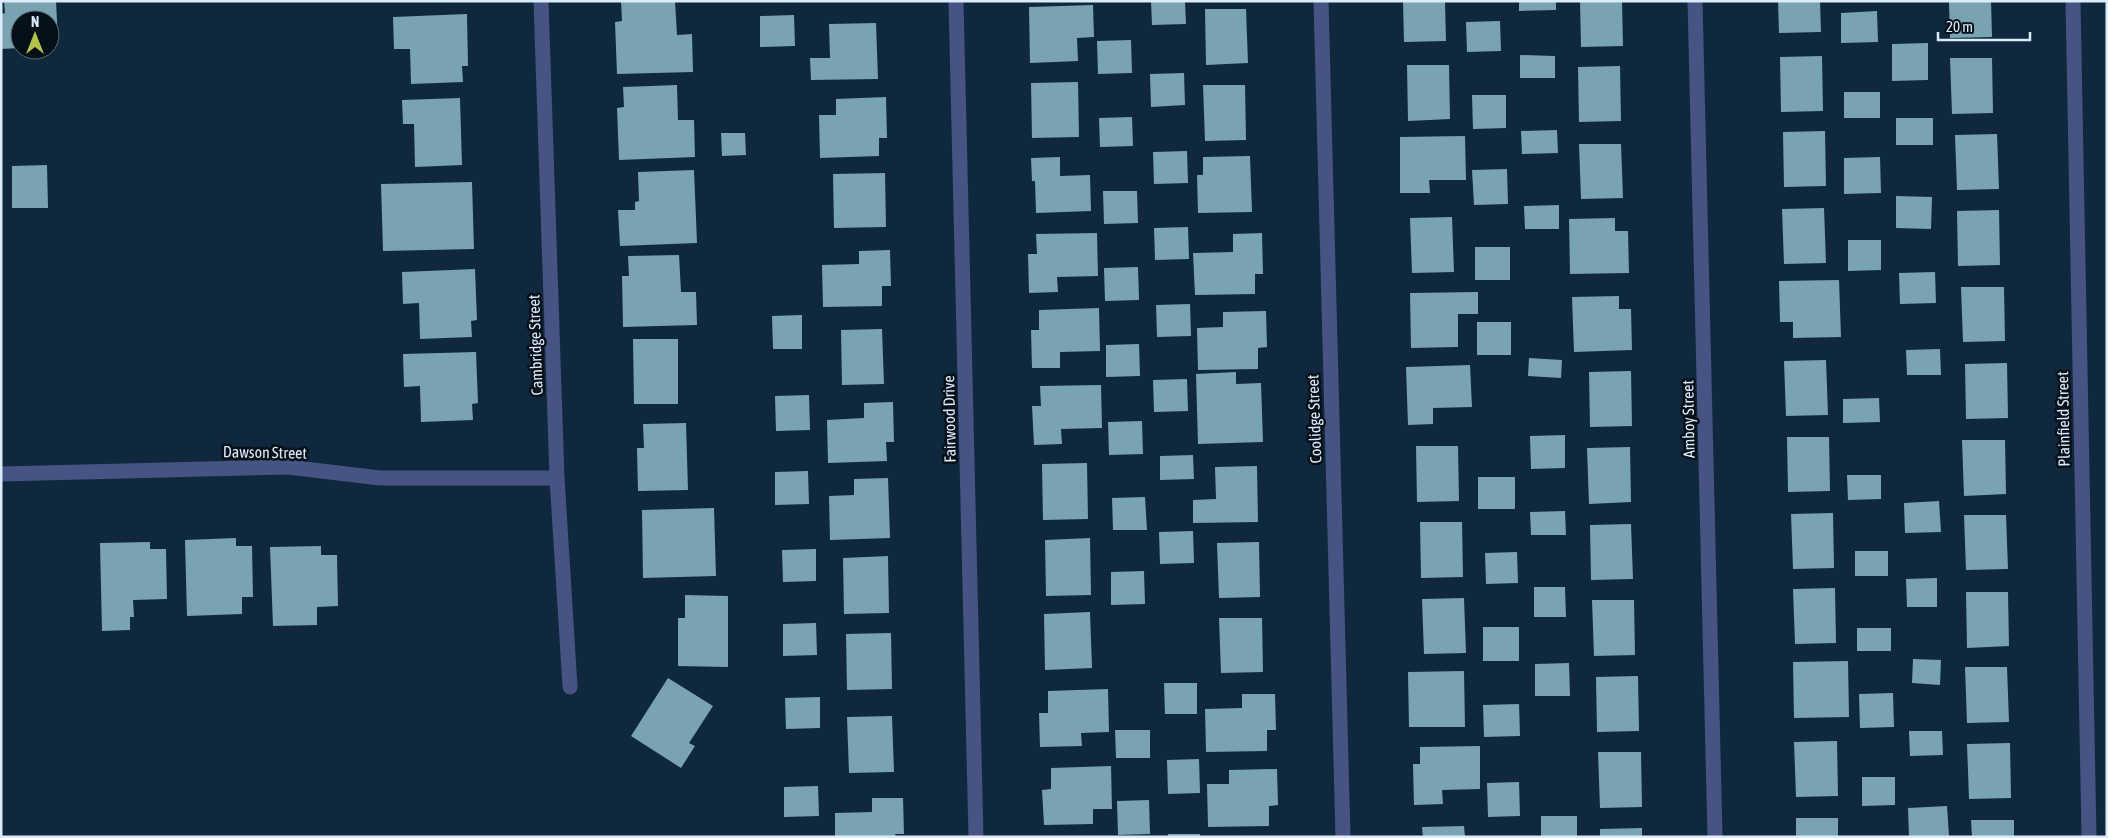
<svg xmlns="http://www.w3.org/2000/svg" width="2108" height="838" font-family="'Asap Condensed',sans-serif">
<rect width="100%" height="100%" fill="#0f283d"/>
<!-- building -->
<g fill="#79a3b1">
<polygon points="4,1 56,1 58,41 50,42 50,20 20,20 20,48 1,49 1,14 5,13"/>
<polygon points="621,1 675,1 677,35 692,34 693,72 617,74 615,22 622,21"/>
<polygon points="1151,1 1185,1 1186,24 1152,25"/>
<polygon points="1403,1 1445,1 1446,41 1404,42"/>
<polygon points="1519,1 1556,1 1556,10 1519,11"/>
<polygon points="1580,1 1622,1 1623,46 1581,47"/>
<polygon points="1778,1 1820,1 1821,32 1779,33"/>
<polygon points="1949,1 1991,1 1992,37 1950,38"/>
<polygon points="1093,5 1094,37 1077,38 1078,61 1030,63 1029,7"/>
<polygon points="1205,9 1246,9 1248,63 1206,65"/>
<polygon points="1877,11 1878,42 1841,43 1841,13"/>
<polygon points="467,14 468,66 462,66 463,82 411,84 410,49 394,49 393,17"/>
<polygon points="794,15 795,46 760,47 760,16"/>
<polygon points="1500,21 1501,51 1467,52 1466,22"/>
<polygon points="876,23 878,79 811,80 810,58 830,58 829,24"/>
<polygon points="1131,40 1132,73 1098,74 1097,41"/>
<polygon points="1928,43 1928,80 1892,81 1892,44"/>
<polygon points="1520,55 1555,56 1555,78 1520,78"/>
<polygon points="1822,56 1823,111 1781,112 1780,57"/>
<polygon points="1950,58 1992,58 1993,113 1952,114"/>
<polygon points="1407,65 1449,65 1450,119 1408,121"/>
<polygon points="1620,66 1621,121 1579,122 1578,67"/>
<polygon points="1184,73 1185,105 1151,107 1150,74"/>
<polygon points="1078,82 1079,137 1032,138 1031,83"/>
<polygon points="677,85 678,120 694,120 695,157 619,160 617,108 624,107 623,87"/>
<polygon points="1203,85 1245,85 1246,140 1205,141"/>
<rect x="1844" y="92" width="36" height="26"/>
<polygon points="1472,95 1506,95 1506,128 1473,129"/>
<polygon points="886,97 887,138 879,138 879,156 820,158 819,115 836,115 836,99"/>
<polygon points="460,98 462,165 415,167 414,124 403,124 402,100"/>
<polygon points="1132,117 1133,146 1100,147 1099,118"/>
<rect x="1896" y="118" width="37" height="27"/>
<polygon points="1557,130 1558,153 1522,154 1521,131"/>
<polygon points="1825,131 1826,186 1784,187 1783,132"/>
<polygon points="721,133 745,133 746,155 722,156"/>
<polygon points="1997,134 1999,189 1957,190 1955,135"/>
<polygon points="1465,136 1466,180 1429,180 1430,193 1400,193 1400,137"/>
<polygon points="1579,144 1621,144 1623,198 1581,199"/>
<polygon points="1187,151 1188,183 1154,184 1153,152"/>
<polygon points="1250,156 1252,212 1198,213 1197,175 1203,175 1203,157"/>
<polygon points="1060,157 1060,176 1090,175 1091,211 1036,213 1035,181 1032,181 1031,158"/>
<polygon points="1880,157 1881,193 1844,194 1844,158"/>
<polygon points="47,165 48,208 12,208 12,166"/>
<polygon points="1507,169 1508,204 1474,205 1472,170"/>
<polygon points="694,170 697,243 620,246 618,210 635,210 635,202 639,201 638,172"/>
<polygon points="885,173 886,227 834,228 833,174"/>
<polygon points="472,182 474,249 383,251 381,184"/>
<polygon points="1103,191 1137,191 1138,223 1104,224"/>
<polygon points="1896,196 1932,197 1931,229 1896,228"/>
<polygon points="1559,205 1559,229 1525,229 1524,206"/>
<polygon points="1824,208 1826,263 1784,264 1782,209"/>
<polygon points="1999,210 2000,265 1958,266 1957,211"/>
<polygon points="1452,217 1454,272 1412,273 1410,218"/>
<polygon points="1615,218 1615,231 1628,231 1629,273 1570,274 1569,219"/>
<polygon points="1188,227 1189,259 1155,260 1154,228"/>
<polygon points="1097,233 1098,276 1057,277 1058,292 1029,293 1028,254 1037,254 1036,234"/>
<polygon points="1262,233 1263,274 1255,274 1255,294 1195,295 1193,253 1233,252 1233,234"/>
<polygon points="1848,240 1881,240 1881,270 1848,271"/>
<rect x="1475" y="247" width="35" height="33"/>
<polygon points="890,250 891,286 882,286 882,306 823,307 822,265 859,264 859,251"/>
<polygon points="679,255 681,292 696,292 697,325 623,327 622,276 629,276 628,256"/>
<polygon points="1138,267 1139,300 1105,301 1104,268"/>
<polygon points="475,269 477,320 471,321 472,337 420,339 419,303 403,304 402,272"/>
<polygon points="1935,272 1936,303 1900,304 1899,273"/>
<polygon points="1839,280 1841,337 1793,338 1793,322 1780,322 1779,281"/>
<polygon points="1961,287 2004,287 2005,341 1963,342"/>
<polygon points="1478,292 1478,314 1458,314 1458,347 1411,348 1410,293"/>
<polygon points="1619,296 1619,309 1631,309 1632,350 1574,352 1572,297"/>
<polygon points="1190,304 1191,336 1157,337 1156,305"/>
<polygon points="1099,308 1100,351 1060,352 1060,368 1032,368 1031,330 1039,330 1039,310"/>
<polygon points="1266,311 1267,347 1258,348 1258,369 1198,370 1197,328 1223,327 1223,312"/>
<polygon points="802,315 802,349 773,349 772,316"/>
<rect x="1477" y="322" width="34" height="33"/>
<polygon points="882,329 884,384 842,385 841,330"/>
<polygon points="633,339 678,339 678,404 634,404"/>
<polygon points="1139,344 1140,376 1106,377 1106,345"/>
<polygon points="1940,349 1941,375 1907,375 1906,350"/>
<polygon points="476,352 478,403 472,404 473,420 421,422 420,386 404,387 403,354"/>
<polygon points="1529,358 1562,360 1561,378 1528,376"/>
<polygon points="1826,360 1828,415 1786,416 1784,361"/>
<polygon points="2007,363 2008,418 1966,419 1965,364"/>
<polygon points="1470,365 1472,407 1433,408 1433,424 1408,425 1406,367"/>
<polygon points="1631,371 1632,426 1590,427 1589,372"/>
<polygon points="1236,372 1236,384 1261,383 1263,442 1198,444 1196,374"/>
<polygon points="1187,379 1188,411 1154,412 1153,380"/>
<polygon points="1101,385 1102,428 1061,429 1062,444 1034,445 1032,406 1041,406 1040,386"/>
<polygon points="809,395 810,430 776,431 775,396"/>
<polygon points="1879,398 1880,422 1843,423 1843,399"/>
<polygon points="893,402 894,442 886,442 887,461 828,463 827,420 864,418 864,403"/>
<polygon points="1142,421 1143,454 1109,455 1108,422"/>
<polygon points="686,423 688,490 638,491 637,448 644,448 643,424"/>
<polygon points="1565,435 1565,468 1531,469 1530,436"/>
<polygon points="1787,437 1829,437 1830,491 1788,492"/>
<polygon points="1962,440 2005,440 2006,494 1964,496"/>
<polygon points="1416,446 1458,446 1459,501 1417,502"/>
<polygon points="1630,447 1631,502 1589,504 1587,448"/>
<polygon points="1193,455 1194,479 1160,480 1160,456"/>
<polygon points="1087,463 1088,519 1043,520 1042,464"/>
<polygon points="1257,466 1258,522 1193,523 1193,500 1216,499 1215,467"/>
<polygon points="808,471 809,504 775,505 775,472"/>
<polygon points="1847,475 1881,475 1881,499 1848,500"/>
<rect x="1478" y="477" width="37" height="32"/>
<polygon points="888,478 890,538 830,540 829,496 854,495 854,479"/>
<polygon points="1145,497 1147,530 1113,530 1112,498"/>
<polygon points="1939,501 1941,532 1905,533 1904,503"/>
<polygon points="714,508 716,576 643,578 642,510"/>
<polygon points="1565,511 1566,535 1531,535 1530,512"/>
<polygon points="1833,513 1834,568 1793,569 1791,514"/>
<polygon points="1964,515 2006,515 2008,569 1966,570"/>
<polygon points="1420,522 1462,522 1463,577 1421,578"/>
<polygon points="1631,524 1633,579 1591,580 1590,525"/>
<polygon points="1193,531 1194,563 1160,564 1159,532"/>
<polygon points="236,538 236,546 252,546 253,597 242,597 242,614 187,616 185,540"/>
<polygon points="1090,538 1091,595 1046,596 1045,540"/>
<polygon points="150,542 150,549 166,549 167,599 133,600 134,617 130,617 130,630 102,631 100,543"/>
<polygon points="1259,542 1260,597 1219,598 1217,543"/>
<polygon points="321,546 321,555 337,555 338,606 317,607 317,625 273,626 270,547"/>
<polygon points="816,549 816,581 783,582 782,550"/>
<rect x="1855" y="551" width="33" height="25"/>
<polygon points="1517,552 1518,583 1486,584 1485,553"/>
<polygon points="888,556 889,613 844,614 843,558"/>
<polygon points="1144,571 1145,604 1111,605 1111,572"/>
<polygon points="1937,578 1937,607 1907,607 1906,579"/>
<polygon points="1534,587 1565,587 1566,617 1534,617"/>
<polygon points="1835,588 1836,643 1795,644 1793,589"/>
<polygon points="1966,592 2008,592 2009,646 1967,648"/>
<polygon points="685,595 728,596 728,667 678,666 678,618 685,618"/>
<polygon points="1464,598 1466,653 1424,654 1422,599"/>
<polygon points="1592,600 1634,600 1635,655 1594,656"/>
<polygon points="1090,612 1092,668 1045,670 1044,614"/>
<polygon points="1219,618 1262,618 1263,672 1221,673"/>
<polygon points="816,623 817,655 783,656 783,624"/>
<rect x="1483" y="627" width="36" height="34"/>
<rect x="1857" y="628" width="34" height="23"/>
<polygon points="891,633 892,689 847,690 846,634"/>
<polygon points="1913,659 1941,660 1940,685 1912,683"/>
<polygon points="1848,661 1849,717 1794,718 1793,662"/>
<polygon points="1569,663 1570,696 1535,696 1535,664"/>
<polygon points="1965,667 2007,667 2009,722 1967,723"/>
<polygon points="1464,671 1465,727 1409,727 1408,672"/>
<polygon points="1638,676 1639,731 1597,732 1596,677"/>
<polygon points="668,678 713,706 689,743 695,746 681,768 631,736"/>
<polygon points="1164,683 1197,683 1197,714 1165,714"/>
<polygon points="1108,689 1109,732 1081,733 1082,746 1040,747 1039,713 1048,713 1048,691"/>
<polygon points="1893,693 1894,727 1860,728 1859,694"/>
<polygon points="1242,694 1275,694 1276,730 1267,730 1267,751 1206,752 1205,709 1242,708"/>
<polygon points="820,697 820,728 786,729 785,698"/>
<polygon points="1519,704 1520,736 1484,737 1483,705"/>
<polygon points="892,716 894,772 849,773 847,717"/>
<polygon points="1115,730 1150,730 1150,758 1116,758"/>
<polygon points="1909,731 1942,731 1943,755 1910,756"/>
<polygon points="1837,741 1838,796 1796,797 1794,742"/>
<polygon points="2010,743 2011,798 1969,799 1967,744"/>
<polygon points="1480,746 1480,789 1442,790 1443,804 1414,805 1413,764 1420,764 1420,747"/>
<polygon points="1598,752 1641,752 1642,807 1600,808"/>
<polygon points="1199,759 1200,793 1168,794 1167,760"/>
<polygon points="1111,766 1112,809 1093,809 1093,824 1044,825 1042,790 1051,789 1051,768"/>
<polygon points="1277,769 1278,805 1269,806 1269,826 1208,827 1207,784 1229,784 1229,770"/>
<polygon points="1862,777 1895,777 1895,805 1862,806"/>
<polygon points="1519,782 1520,816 1488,817 1487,783"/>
<polygon points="818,786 819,816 784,817 784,787"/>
<polygon points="872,798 903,798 904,834 895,834 896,837 835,837 835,813 872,812"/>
<polygon points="1149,800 1150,834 1118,835 1117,801"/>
<polygon points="1947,806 1949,836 1909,837 1908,808"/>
<rect x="1541" y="816" width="36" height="21"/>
<rect x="1796" y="818" width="42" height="19"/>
<polygon points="1971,820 2014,820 2014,837 1972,837"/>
<polygon points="1464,826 1465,837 1423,837 1422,827"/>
<polygon points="1642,828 1642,837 1600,837 1600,829"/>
<rect x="1168" y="834" width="32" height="3"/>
</g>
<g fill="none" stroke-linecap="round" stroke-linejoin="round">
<!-- minor -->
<g stroke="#465383" stroke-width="15">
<polyline points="541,1 557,478 570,687"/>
<polyline points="956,1 976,837"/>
<polyline points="1321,1 1343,837"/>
<polyline points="1695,1 1715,837"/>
<polyline points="2073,1 2089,837"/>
<polyline points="1,474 288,467 380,478 557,478"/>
</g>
</g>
<g text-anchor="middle" stroke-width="5" stroke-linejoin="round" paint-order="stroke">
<!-- street labels -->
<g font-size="16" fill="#dcebf9" stroke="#061019">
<text transform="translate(535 345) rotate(-92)" y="6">Cambridge Street</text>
<text transform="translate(949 419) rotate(-91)" y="6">Fairwood Drive</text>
<text transform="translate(1314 419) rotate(-92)" y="6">Coolidge Street</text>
<text transform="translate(1688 419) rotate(-91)" y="6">Amboy Street</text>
<text transform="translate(2063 419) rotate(-91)" y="6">Plainfield Street</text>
<text transform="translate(265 452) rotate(1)" y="6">Dawson Street</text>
</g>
</g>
<!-- border -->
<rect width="2108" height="838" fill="none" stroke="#dcebf9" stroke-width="5"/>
<!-- north arrow -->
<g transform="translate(35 35)"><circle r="24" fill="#061019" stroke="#5c6873"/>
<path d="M0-4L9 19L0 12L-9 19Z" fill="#b4c24a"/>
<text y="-8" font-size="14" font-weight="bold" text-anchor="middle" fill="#dcebf9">N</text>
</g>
<!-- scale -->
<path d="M1938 32v8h92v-8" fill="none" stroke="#dcebf9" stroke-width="2.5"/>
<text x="1946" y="32" font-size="15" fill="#dcebf9" stroke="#061019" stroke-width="4" paint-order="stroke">20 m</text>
</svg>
